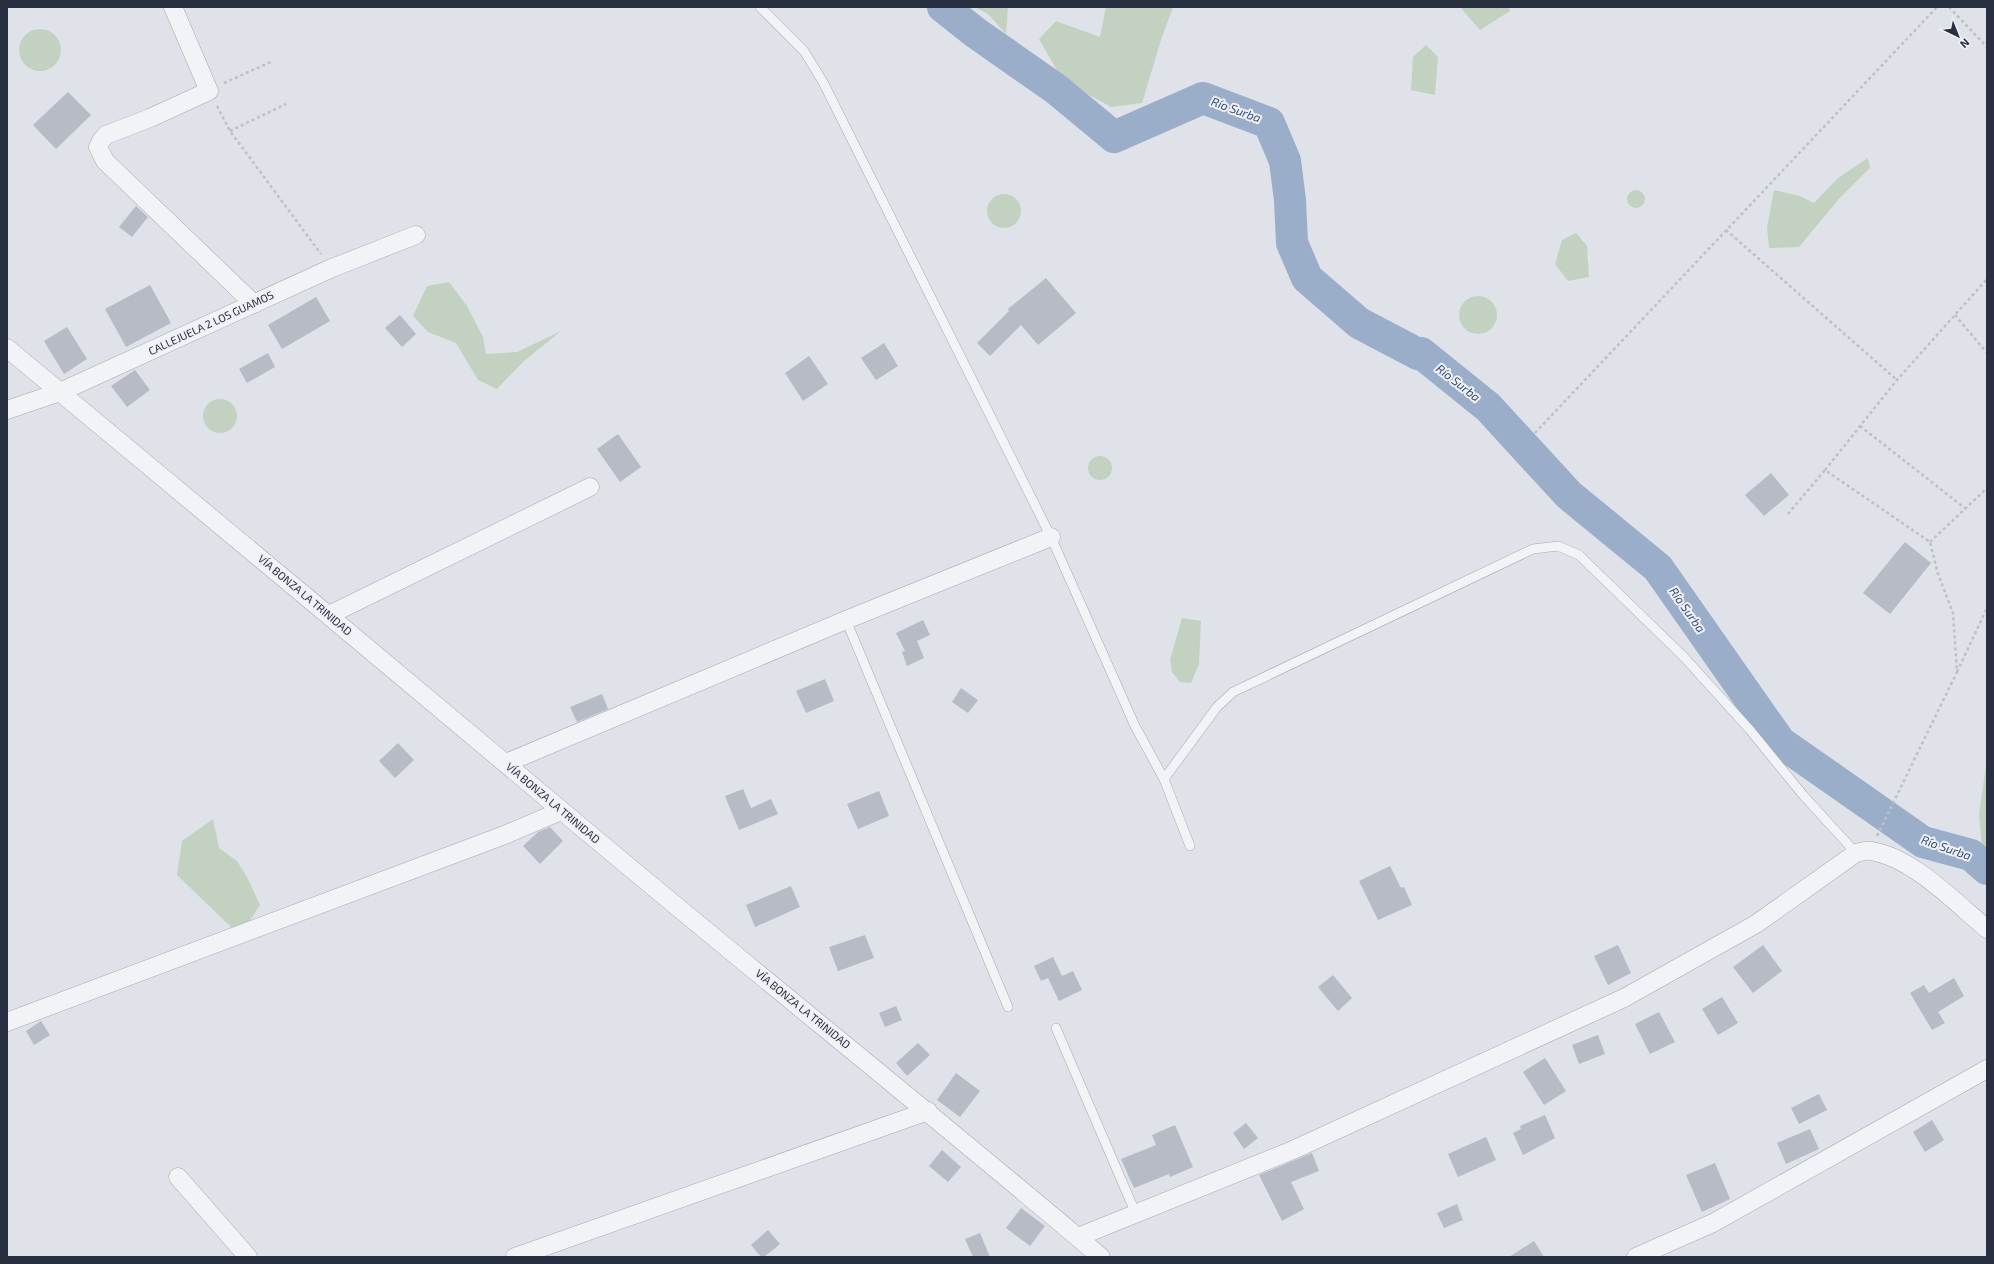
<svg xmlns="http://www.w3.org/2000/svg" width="1994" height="1264" font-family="'Exo 2',sans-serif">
<rect width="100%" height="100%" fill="#dfe2e8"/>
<!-- green -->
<g fill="#c3d2c0">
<polygon points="974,7 1008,7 1006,34 988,14"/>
<polygon points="1106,7 1173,7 1161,40 1142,103 1111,107 1084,92 1058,72 1039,39 1056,21 1100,37"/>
<polygon points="1460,7 1509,7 1510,11 1480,30"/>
<circle cx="40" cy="50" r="21"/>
<polygon points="1426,45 1438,57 1435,95 1411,90 1413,57"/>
<polygon points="1868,158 1870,168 1838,200 1799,247 1769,248 1767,227 1774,190 1800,196 1814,203 1838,178"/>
<circle cx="1636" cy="199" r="9"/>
<circle cx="1004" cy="211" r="17"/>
<polygon points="1576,233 1587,246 1589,277 1568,281 1555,264 1562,240"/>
<polygon points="449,282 467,306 483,337 486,354 517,352 561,331 523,362 497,389 478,380 456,343 428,332 413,316 427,286"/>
<circle cx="1478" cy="315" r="19"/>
<circle cx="220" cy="416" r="17"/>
<circle cx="1100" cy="468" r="12"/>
<polygon points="1182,618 1201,621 1199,664 1191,683 1180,682 1172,672 1170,660"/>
<polygon points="1987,759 1987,853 1982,848 1979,814"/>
<polygon points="213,819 219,848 237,861 247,877 260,905 247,925 232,928 177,875 182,841"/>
</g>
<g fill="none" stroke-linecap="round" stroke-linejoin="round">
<!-- river -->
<polyline stroke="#9aadc9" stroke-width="32" points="943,7 976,33 1056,89 1114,137 1203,98 1269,123 1285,161 1290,200 1292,243 1307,278 1359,323 1418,354 1421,353 1488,407 1569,495 1658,568 1780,742 1923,842 1971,855 1987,869"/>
</g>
<!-- building -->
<g fill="#b6bbc5">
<polygon points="68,92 91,115 56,149 33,125"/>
<polygon points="136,206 148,217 132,237 119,227"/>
<polygon points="1046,278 1076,313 1038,345 1021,325 990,356 977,343 1009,311 1008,309"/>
<polygon points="150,285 171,323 126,347 105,309"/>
<polygon points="316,297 330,321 282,349 268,325"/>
<polygon points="400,315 416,334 402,347 385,328"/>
<polygon points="67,327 87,359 64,374 44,341"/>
<polygon points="884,343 898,366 876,380 861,358"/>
<polygon points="268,353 275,367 247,383 239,369"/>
<polygon points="809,356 828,384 803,401 785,373"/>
<polygon points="135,370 150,390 127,407 111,386"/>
<polygon points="618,434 641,467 620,482 597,449"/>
<polygon points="1771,473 1789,495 1764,516 1745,495"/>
<polygon points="1905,542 1931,563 1890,614 1863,593"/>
<polygon points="923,620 930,635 917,641 924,658 907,666 902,652 905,651 896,633"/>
<polygon points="825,679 834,701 806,713 796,691"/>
<polygon points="961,688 978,700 968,713 952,702"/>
<polygon points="602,694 608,709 577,722 570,707"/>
<polygon points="398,743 414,760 395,778 379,761"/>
<polygon points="743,789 751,808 771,799 778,814 739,830 725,796"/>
<polygon points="879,791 889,816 858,829 847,804"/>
<polygon points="550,827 563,841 540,864 523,846 538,832"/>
<polygon points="1390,866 1401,888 1404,887 1412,905 1378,920 1359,881"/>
<polygon points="791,886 800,907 755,927 746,905"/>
<polygon points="865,935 874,958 838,971 829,947"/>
<polygon points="1618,945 1631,973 1608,985 1594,956"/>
<polygon points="1763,945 1782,971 1753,993 1733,967"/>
<polygon points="1053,957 1062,976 1073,971 1082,990 1059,1001 1048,978 1041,981 1034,966"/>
<polygon points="1333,975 1352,998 1338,1011 1318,987"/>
<polygon points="1954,978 1964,996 1938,1012 1945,1023 1932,1030 1910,993 1924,985 1929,993"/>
<polygon points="1722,997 1738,1023 1718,1035 1702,1009"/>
<polygon points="896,1006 902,1020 885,1027 879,1013"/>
<polygon points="1659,1012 1675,1042 1650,1054 1635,1024"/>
<polygon points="41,1021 50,1035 34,1045 26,1031"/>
<polygon points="1598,1035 1605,1054 1579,1064 1572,1045"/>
<polygon points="918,1043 930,1055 907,1076 896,1063"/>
<polygon points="1545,1058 1566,1091 1544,1105 1523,1072"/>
<polygon points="956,1073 980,1091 960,1117 937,1100"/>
<polygon points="1819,1094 1827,1110 1799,1124 1791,1108"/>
<polygon points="1545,1115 1555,1138 1523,1155 1513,1133 1521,1129 1520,1126"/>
<polygon points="1932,1120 1944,1140 1925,1152 1913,1132"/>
<polygon points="1246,1123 1258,1138 1244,1149 1233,1133"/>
<polygon points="1175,1125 1193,1167 1170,1177 1169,1174 1134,1188 1121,1159 1156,1145 1152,1135"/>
<polygon points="1810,1129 1819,1149 1786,1164 1777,1143"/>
<polygon points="1486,1137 1496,1160 1458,1177 1448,1154"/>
<polygon points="942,1150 961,1167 948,1182 929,1166"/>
<polygon points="1312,1153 1319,1171 1291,1182 1304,1209 1282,1221 1259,1175"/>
<polygon points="1715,1163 1730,1199 1702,1212 1686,1175"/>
<polygon points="1457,1204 1463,1220 1444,1228 1437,1213"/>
<polygon points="1021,1208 1045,1226 1030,1246 1006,1228"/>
<polygon points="768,1230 780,1244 764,1257 761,1257 751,1245"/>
<polygon points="980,1233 990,1257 973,1257 965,1239"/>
<polygon points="1534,1241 1544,1257 1509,1257"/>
</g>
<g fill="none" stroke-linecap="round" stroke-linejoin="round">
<!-- service casing -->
<g stroke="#a4a9b2" stroke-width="10">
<g id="service">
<polyline points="760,7 804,51 823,82 1051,537 1135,726 1164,779 1190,846"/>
<polyline points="846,620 1008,1007"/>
<polyline points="1164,779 1217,707 1233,692 1533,549 1558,546 1579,555 1684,657 1750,730 1803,795 1856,853"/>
<polyline points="1056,1028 1136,1214"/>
</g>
</g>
<!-- minor casing -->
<g stroke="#a4a9b2" stroke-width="19">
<g id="minor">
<polyline points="173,7 209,91 150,118 106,135 101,141 98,147 105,161 254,304"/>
<path d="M7 348C192 502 377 655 561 810 740 961 923 1106 1101 1257"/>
<polyline points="7,410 60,392 332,268 416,235"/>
<polyline points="329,615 590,487"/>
<polyline points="506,763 846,620 1051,537"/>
<polyline points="7,1022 502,836 561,811"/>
<polyline points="178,1177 248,1257"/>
<path d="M1078 1237 1293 1150 1624 998 1756 924 1856 853C1860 852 1866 850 1871 851 1912 857 1956 903 1987 929"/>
<polyline points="515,1257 928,1111"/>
<polyline points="1636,1257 1713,1223 1987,1069"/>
</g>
</g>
<!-- path -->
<g stroke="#bdc0c7" stroke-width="2.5" stroke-dasharray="3 3" stroke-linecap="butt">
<polyline points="1949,7 1987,47"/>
<polyline points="224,83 273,61"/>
<polyline points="217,106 230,131 321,254"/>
<polyline points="230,131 286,104"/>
<polyline points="1726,230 1897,380"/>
<polyline points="1955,315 1987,353"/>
<polyline points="1860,426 1966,509"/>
<polyline points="1535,433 1937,7"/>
<polyline points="1825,470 1897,380 1987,279"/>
<polyline points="1788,514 1825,470 1930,542 1938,574 1953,613 1957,672 1877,836"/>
<polyline points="1930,542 1987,488"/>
<polyline points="1957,672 1987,608"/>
</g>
<!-- service -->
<use href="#service" stroke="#f2f3f7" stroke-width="9"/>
<!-- minor -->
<use href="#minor" stroke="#f2f3f7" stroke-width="18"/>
</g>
<g text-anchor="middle" stroke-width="4" stroke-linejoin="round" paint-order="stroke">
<!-- street labels -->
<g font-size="11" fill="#282f40" stroke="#eff1f6">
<text transform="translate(211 323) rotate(-25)" y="4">CALLEJUELA 2 LOS GUAMOS</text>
<text transform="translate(305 595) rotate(40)" y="4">VÍA BONZA LA TRINIDAD</text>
<text transform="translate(553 803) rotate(40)" y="4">VÍA BONZA LA TRINIDAD</text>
<text transform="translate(803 1009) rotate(39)" y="4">VÍA BONZA LA TRINIDAD</text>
</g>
<!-- water labels -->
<g font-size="12" font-style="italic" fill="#324a73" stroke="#eff1f6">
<text transform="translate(1236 110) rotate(20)" y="4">Río Surba</text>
<text transform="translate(1458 383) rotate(38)" y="4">Río Surba</text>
<text transform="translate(1687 610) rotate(55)" y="4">Río Surba</text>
<text transform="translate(1946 848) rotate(19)" y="4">Río Surba</text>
</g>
</g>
<!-- border -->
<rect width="1994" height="1264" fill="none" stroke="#282f40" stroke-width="16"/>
<!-- north arrow -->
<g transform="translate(1958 36) rotate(137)" stroke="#eff1f6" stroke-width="3" paint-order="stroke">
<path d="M0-3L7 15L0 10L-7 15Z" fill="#282f40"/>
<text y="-6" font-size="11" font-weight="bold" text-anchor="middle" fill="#282f40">N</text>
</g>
</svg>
